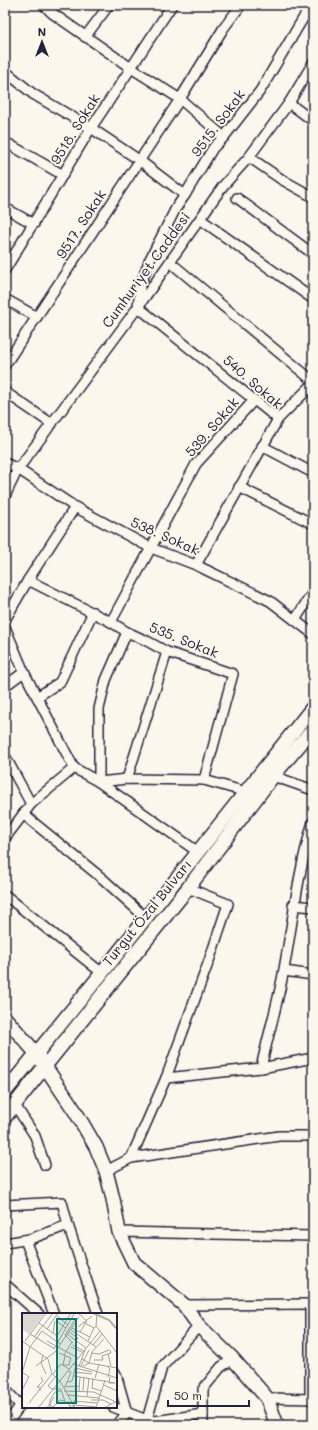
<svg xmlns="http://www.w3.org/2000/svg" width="318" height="1430" font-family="Mali,sans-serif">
<rect width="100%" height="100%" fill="#fbf7ec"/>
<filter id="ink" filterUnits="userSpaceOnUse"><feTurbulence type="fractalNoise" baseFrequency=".025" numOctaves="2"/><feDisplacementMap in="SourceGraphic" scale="8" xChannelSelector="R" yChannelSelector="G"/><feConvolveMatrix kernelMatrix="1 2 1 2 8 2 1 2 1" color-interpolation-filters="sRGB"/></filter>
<g filter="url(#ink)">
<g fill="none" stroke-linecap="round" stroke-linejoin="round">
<!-- street casing -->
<g stroke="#22223b" stroke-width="12">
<g id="street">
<polyline points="44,5 52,13 131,68 180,99 224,137"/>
<polyline points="85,37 109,5"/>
<polyline points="5,71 33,94 91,128 139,160 185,195"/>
<polyline points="289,103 313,121"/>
<polyline points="5,142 63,175"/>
<polyline points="249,157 281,179 313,197"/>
<polyline points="237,198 313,254"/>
<polyline points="5,208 34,224"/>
<polyline points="200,219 313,299"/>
<polyline points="170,262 313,381"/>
<polyline points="5,270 91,128 131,68 172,5"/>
<polyline points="5,299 37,317"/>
<polyline points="5,365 180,99 223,29 241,5"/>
<polyline points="5,392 52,424"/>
<polyline points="278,419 138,307 140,287 149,261 176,208 185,195 213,148 224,137 260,91 311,5"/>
<polyline points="262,446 313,473"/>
<polyline points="5,463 18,469 75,507 151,548 196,565 270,601 313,634"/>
<polyline points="239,487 313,524"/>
<polyline points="5,496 18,469 138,307 223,186 249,157 289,103 313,63"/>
<polyline points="196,565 278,419 313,384"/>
<polyline points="28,580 111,622 127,632 147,641 167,652 233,674 204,780"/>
<polyline points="5,620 28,580 75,507"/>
<polyline points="295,620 313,592"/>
<polyline points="111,622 196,464 254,400"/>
<polyline points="5,627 24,672 74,768"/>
<polyline points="127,632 106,680 99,709 99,782 127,779 204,780 246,792"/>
<polyline points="5,686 24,672"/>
<polyline points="37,697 60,682 93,612"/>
<polyline points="5,756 31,804"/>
<polyline points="273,776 313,790"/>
<polyline points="127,779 167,652"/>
<polyline points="23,814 103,879 146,918"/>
<polyline points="5,838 31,804 74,768 99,782 198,852"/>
<polyline points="5,895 102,973"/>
<polyline points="293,905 313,907"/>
<polyline points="284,971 313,975"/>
<polyline points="261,1068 313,1058"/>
<path d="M166 1078 261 1068C268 1035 278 1003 284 969 293 920 298 871 313 822"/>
<polyline points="15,1105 35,1136 45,1165"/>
<polyline points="131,1158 166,1078 210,958 228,904 188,888"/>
<polyline points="106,1171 131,1158 279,1136 313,1136"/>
<polyline points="5,1205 62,1202 68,1225 98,1314"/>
<polyline points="119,1232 313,1236"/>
<polyline points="25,1240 54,1314"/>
<polyline points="5,1243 30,1239 68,1225"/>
<polyline points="5,1284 39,1314"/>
<polyline points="310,1304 310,1399"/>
<polyline points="184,1305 313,1304"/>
<polyline points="116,1374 127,1413"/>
<polyline points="5,1389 20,1405"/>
<polyline points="267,1398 313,1399"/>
<polyline points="113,1407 147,1420"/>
<polyline points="203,1414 203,1389 221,1367 233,1359"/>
<polyline points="154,1421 203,1414 203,1425"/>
<polyline points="6,1425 23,1402"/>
<polyline points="117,1425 127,1413"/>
<polyline points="153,1425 154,1421 147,1420 162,1367 199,1326"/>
</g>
</g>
<!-- secondary casing -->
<g stroke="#22223b" stroke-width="16">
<g id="secondary">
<polyline points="5,1018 36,1053 75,1111 96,1147 106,1171 113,1199 119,1232 134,1263 184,1305 199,1326 233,1359 267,1398 277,1425"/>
<polyline points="5,1092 102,973 313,707"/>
<polyline points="5,1117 45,1066 188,888 273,776 313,729"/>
</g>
</g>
<!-- street -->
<use href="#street" stroke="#fbf7ec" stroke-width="9"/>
<!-- secondary -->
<use href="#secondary" stroke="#fbf7ec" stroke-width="13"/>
</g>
</g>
<g text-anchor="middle" stroke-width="4" stroke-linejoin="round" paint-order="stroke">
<!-- street labels -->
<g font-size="14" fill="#22223b" stroke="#fbf7ec">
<text transform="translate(218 123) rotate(-53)" y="5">9515. Sokak</text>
<text transform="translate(75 129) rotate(-58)" y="5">9518. Sokak</text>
<text transform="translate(81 224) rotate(-57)" y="5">9517. Sokak</text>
<text transform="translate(146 270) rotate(-54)" y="5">Cumhuriyet Caddesi</text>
<text transform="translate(253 382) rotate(41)" y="5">540. Sokak</text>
<text transform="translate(212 427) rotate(-49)" y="5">539. Sokak</text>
<text transform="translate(165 536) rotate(24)" y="5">538. Sokak</text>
<text transform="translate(184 640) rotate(22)" y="5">535. Sokak</text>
<text transform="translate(147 913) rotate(-51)" y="5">Turgut Özal Bulvarı</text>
</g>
</g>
<!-- overview -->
<g transform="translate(22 1313)">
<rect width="95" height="95" fill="#fbf7ec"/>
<path d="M0 0H20L22 1 7 21 0 16Z" fill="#dbd8d3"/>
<path fill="none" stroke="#b1aeb0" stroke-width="2" d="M71 0 87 7 95 16"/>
<path fill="none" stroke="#a4a2a5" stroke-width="1" d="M56 0 65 8 58 19M75 0 74 13 95 40M35 3 46 12M34 8 44 15M61 9 72 15 74 13M17 10 35 23M21 13 31 0M56 14 70 3M50 15 68 24M25 16 36 0M49 17 74 34M47 19 56 25 54 28M31 20 33 8M8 21 33 36M45 21 64 35M35 23 49 0M12 24 21 12M0 28 26 46 30 61 38 68 53 95M3 28 24 0M25 28 56 45M66 28 72 15M51 30 43 22 54 5M51 32 62 38M71 32 80 21M49 34 60 39M32 36 52 1M37 40 49 45 47 51M69 40 77 41 87 37M86 41 89 53M21 42 19 50 24 61M42 42 50 29M43 43 41 52H48M60 46 67 50 70 39 82 26M72 47H81L80 43 89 40 88 37M51 51 95 65M14 53 33 39 57 4M57 53 63 37M59 53 67 37M61 53 67 50 95 55M85 53 88 56 86 64M53 55 70 59M52 59 70 61M0 60 8 34 20 18 38 31M31 61 39 51 47 56M34 63 26 73 30 76H39L43 89M52 63 93 70M88 64 87 70H93M71 65 70 75 80 78M73 65 77 51M45 69 50 68 54 52M82 72 95 78M42 74 57 73M43 74 49 59 46 58M0 77 7 64 0 59M18 78V74H15L21 68 19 64M42 78 72 79 94 89M57 78 58 64M61 78 62 64M46 82 77 85M65 83 67 65M69 87H81L89 91M51 88 75 90M44 89H47V93H53M7 90 30 61M28 92 31 94 38 87 42 88M52 92 75 94M16 95 78 18M25 95 32 84M28 95V87L33 79 39 78M74 95 83 67M82 95 95 88"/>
<path fill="#0f766e" fill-opacity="0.15" stroke="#0f766e" stroke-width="2" d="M35 6H54V90H35Z"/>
<rect width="95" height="95" fill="none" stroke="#22223b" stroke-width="2"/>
</g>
<!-- margin -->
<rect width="318" height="1430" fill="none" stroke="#fbf7ec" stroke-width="20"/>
<rect x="10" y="10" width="298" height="1410" fill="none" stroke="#22223b" stroke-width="1.5" filter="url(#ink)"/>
<!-- north arrow -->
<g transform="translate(42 42)" stroke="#fbf7ec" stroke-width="3" paint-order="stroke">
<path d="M0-3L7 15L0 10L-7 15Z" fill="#22223b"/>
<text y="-6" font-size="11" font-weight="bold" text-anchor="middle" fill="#22223b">N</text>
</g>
<!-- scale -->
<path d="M168 1400v6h81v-6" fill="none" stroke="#22223b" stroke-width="2"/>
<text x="174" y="1400" font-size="12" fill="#22223b" stroke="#fbf7ec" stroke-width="3" paint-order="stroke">50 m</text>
</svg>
